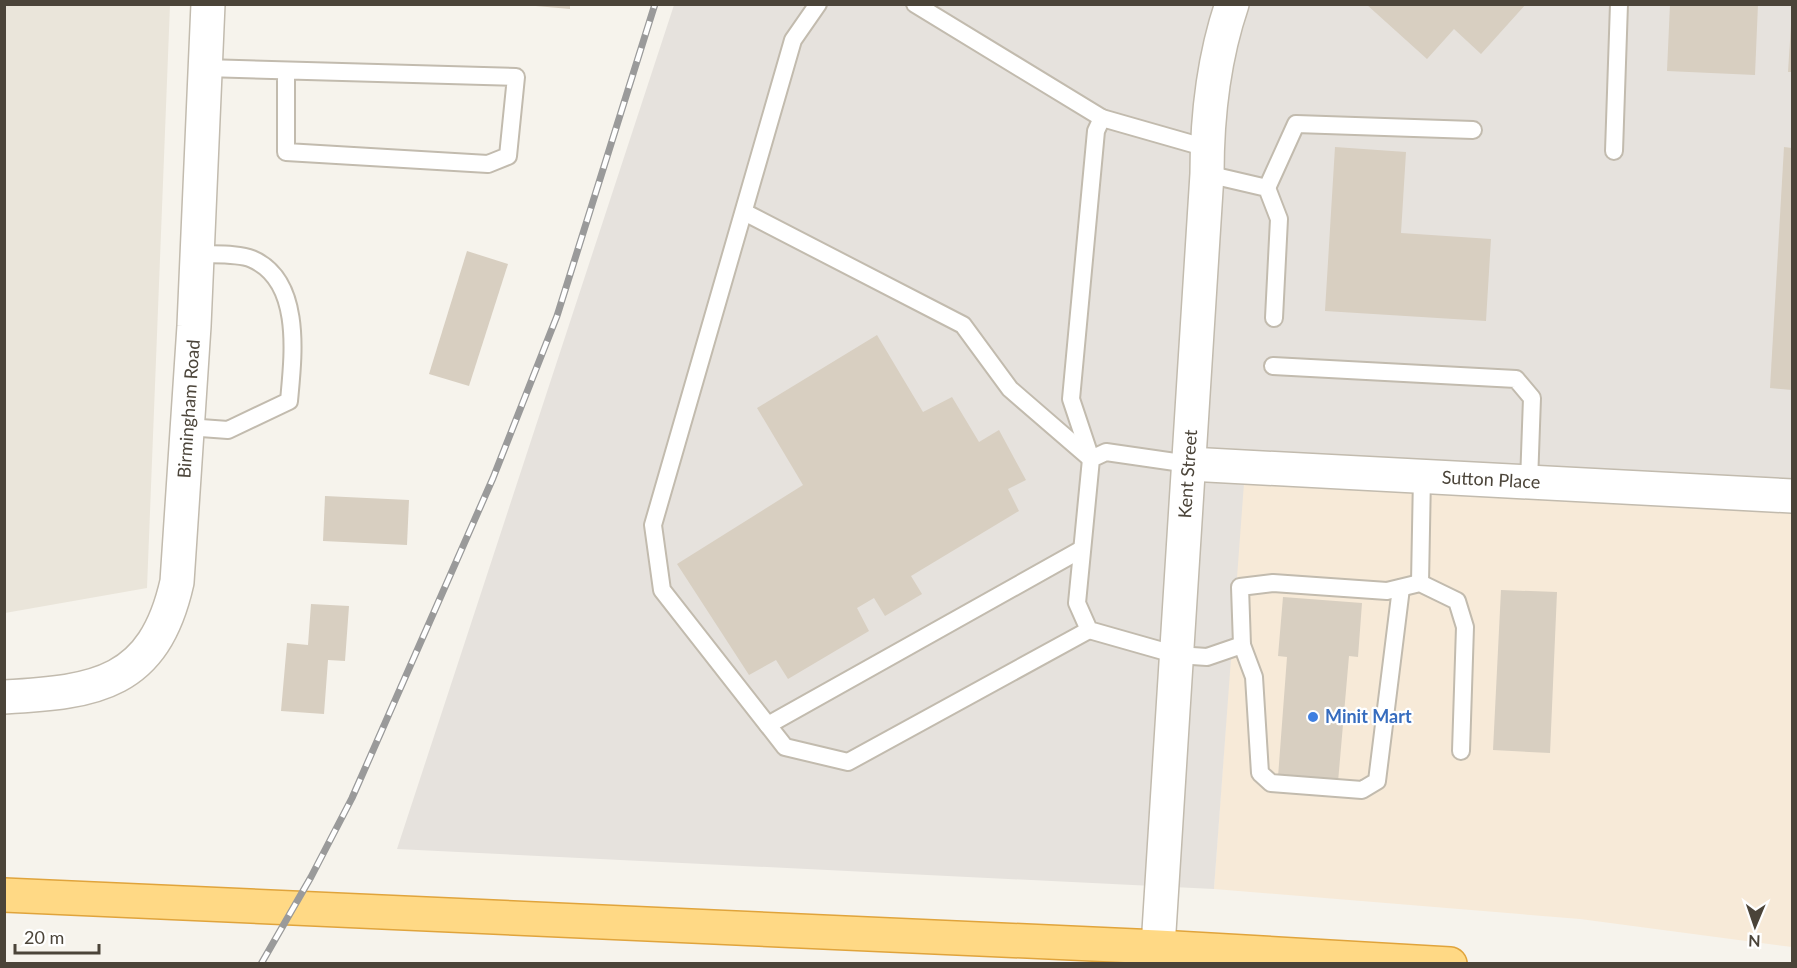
<svg xmlns="http://www.w3.org/2000/svg" width="1797" height="968" font-family="Lato,sans-serif">
<rect width="100%" height="100%" fill="#f6f3ec"/>
<!-- residential -->
<polygon fill="#eae5da" points="5,4 170,5 147,588 5,613"/>
<!-- commercial -->
<polygon fill="#f7ead8" points="1243,483 1792,506 1792,947 1580,919 1214,889"/>
<!-- industrial -->
<polygon fill="#e6e2dd" points="674,5 1792,5 1792,506 1244,483 1214,889 397,849"/>
<!-- building -->
<g fill="#d8cfc1">
<polygon points="513,4 570,4 570,9"/>
<polygon points="1366,4 1526,4 1481,54 1454,29 1427,59"/>
<polygon points="1670,4 1758,4 1755,75 1667,71"/>
<polygon points="1791,25 1792,25 1792,72 1788,72"/>
<polygon points="1335,147 1406,152 1401,233 1491,239 1486,321 1325,311"/>
<polygon points="1784,147 1792,148 1792,390 1770,388"/>
<polygon points="467,251 508,264 469,386 429,374"/>
<polygon points="877,335 923,412 952,397 979,442 999,430 1026,480 1008,489 1019,511 911,576 922,594 885,616 874,598 857,608 869,631 788,679 776,660 749,675 677,564 803,485 757,408"/>
<polygon points="325,496 409,500 407,545 323,541"/>
<polygon points="1501,590 1557,592 1550,753 1493,750"/>
<polygon points="1283,597 1362,603 1358,657 1349,656 1338,782 1278,777 1287,657 1278,656"/>
<polygon points="311,604 349,606 345,661 328,660 324,714 281,711 287,643 308,645"/>
</g>
<g fill="none" stroke-linecap="round" stroke-linejoin="round">
<!-- service casing -->
<g stroke="#c2bbae" stroke-width="20">
<g id="service">
<polyline points="818,4 793,40 653,525 662,590 785,747 848,762 1089,630"/>
<polyline points="915,4 1102,118"/>
<polyline points="205,68 516,77 508,156 488,164 286,152 286,71"/>
<polyline points="1614,151 1619,4"/>
<polyline points="1207,174 1267,188 1279,219 1274,318"/>
<polyline points="1267,188 1296,124 1473,130"/>
<polyline points="744,212 963,325 1010,389 1091,459"/>
<polyline points="1273,366 1516,379 1532,398 1529,482"/>
<path d="M187 427 228 430 289 401C293 357 303 281 252 259 238 253 213 255 197 254"/>
<polyline points="1091,459 1071,399 1096,131 1102,118 1207,148"/>
<polyline points="1189,464 1106,452 1091,459 1077,603 1089,630 1177,655 1207,657 1242,645 1240,587 1273,583 1387,591 1420,583 1457,601 1465,627 1461,751"/>
<polyline points="1420,583 1422,476"/>
<polyline points="1242,645 1254,677 1260,773 1271,783 1362,790 1377,781 1401,588"/>
<polyline points="768,725 1082,549"/>
</g>
</g>
<!-- minor casing -->
<g stroke="#c2bbae" stroke-width="36">
<g id="minor">
<polyline points="1189,464 1792,496"/>
<path d="M1158 947 1207 174C1207 116 1213 60 1232 4"/>
</g>
</g>
<!-- tertiary casing -->
<g stroke="#c2bbae" stroke-width="36">
<path id="tertiary" d="M4 697C97 692 154 684 177 582L194 326 208 4"/>
</g>
<!-- trunk casing -->
<g stroke="#e0a43c" stroke-width="36">
<polyline id="trunk" points="4,895 1158,947 1450,964"/>
</g>
<!-- service -->
<use href="#service" stroke="#fff" stroke-width="16"/>
<!-- minor -->
<use href="#minor" stroke="#fff" stroke-width="33"/>
<!-- tertiary -->
<use href="#tertiary" stroke="#fff" stroke-width="33"/>
<!-- trunk -->
<use href="#trunk" stroke="#ffd985" stroke-width="33"/>
<!-- rail casing -->
<g stroke="#9a9a9a" stroke-width="7">
<polyline id="rail" points="261,964 311,877 352,798 493,478 557,316 655,4"/>
</g>
<!-- rail -->
<use href="#rail" stroke="#fff" stroke-width="4.5" stroke-dasharray="14" stroke-linecap="butt"/>
</g>
<!-- markers -->
<circle fill="#3f7fe0" stroke="#fff" stroke-width="2" cx="1313" cy="717" r="6"/>
<g text-anchor="middle" stroke-width="4.5" stroke-linejoin="round" paint-order="stroke">
<!-- street labels -->
<g font-size="18" fill="#4b4439" stroke="#fff">
<text transform="translate(189 409) rotate(-86)" y="6">Birmingham Road</text>
<text transform="translate(1188 474) rotate(-86)" y="6">Kent Street</text>
<text transform="translate(1491 480) rotate(3)" y="6">Sutton Place</text>
</g>
<!-- shop labels -->
<g font-size="18" font-weight="bold" fill="#366cbe" stroke="#fff" text-anchor="start">
<text x="1325" y="723">Minit Mart</text>
</g>
</g>
<!-- border -->
<rect width="1797" height="968" fill="none" stroke="#4b4439" stroke-width="12"/>
<!-- north arrow -->
<g transform="translate(1755 926) rotate(182)" stroke="#ffffff" stroke-width="4.5" paint-order="stroke">
<path d="M0-4.5L10 22L0 15L-10 22Z" fill="#4b4439"/>
<text y="-9" font-size="16" font-weight="bold" text-anchor="middle" fill="#4b4439">N</text>
</g>
<!-- scale -->
<path d="M15 944v9h84v-9" fill="none" stroke="#4b4439" stroke-width="3"/>
<text x="24" y="944" font-size="18" fill="#4b4439" stroke="#ffffff" stroke-width="4.5" paint-order="stroke">20 m</text>
</svg>
